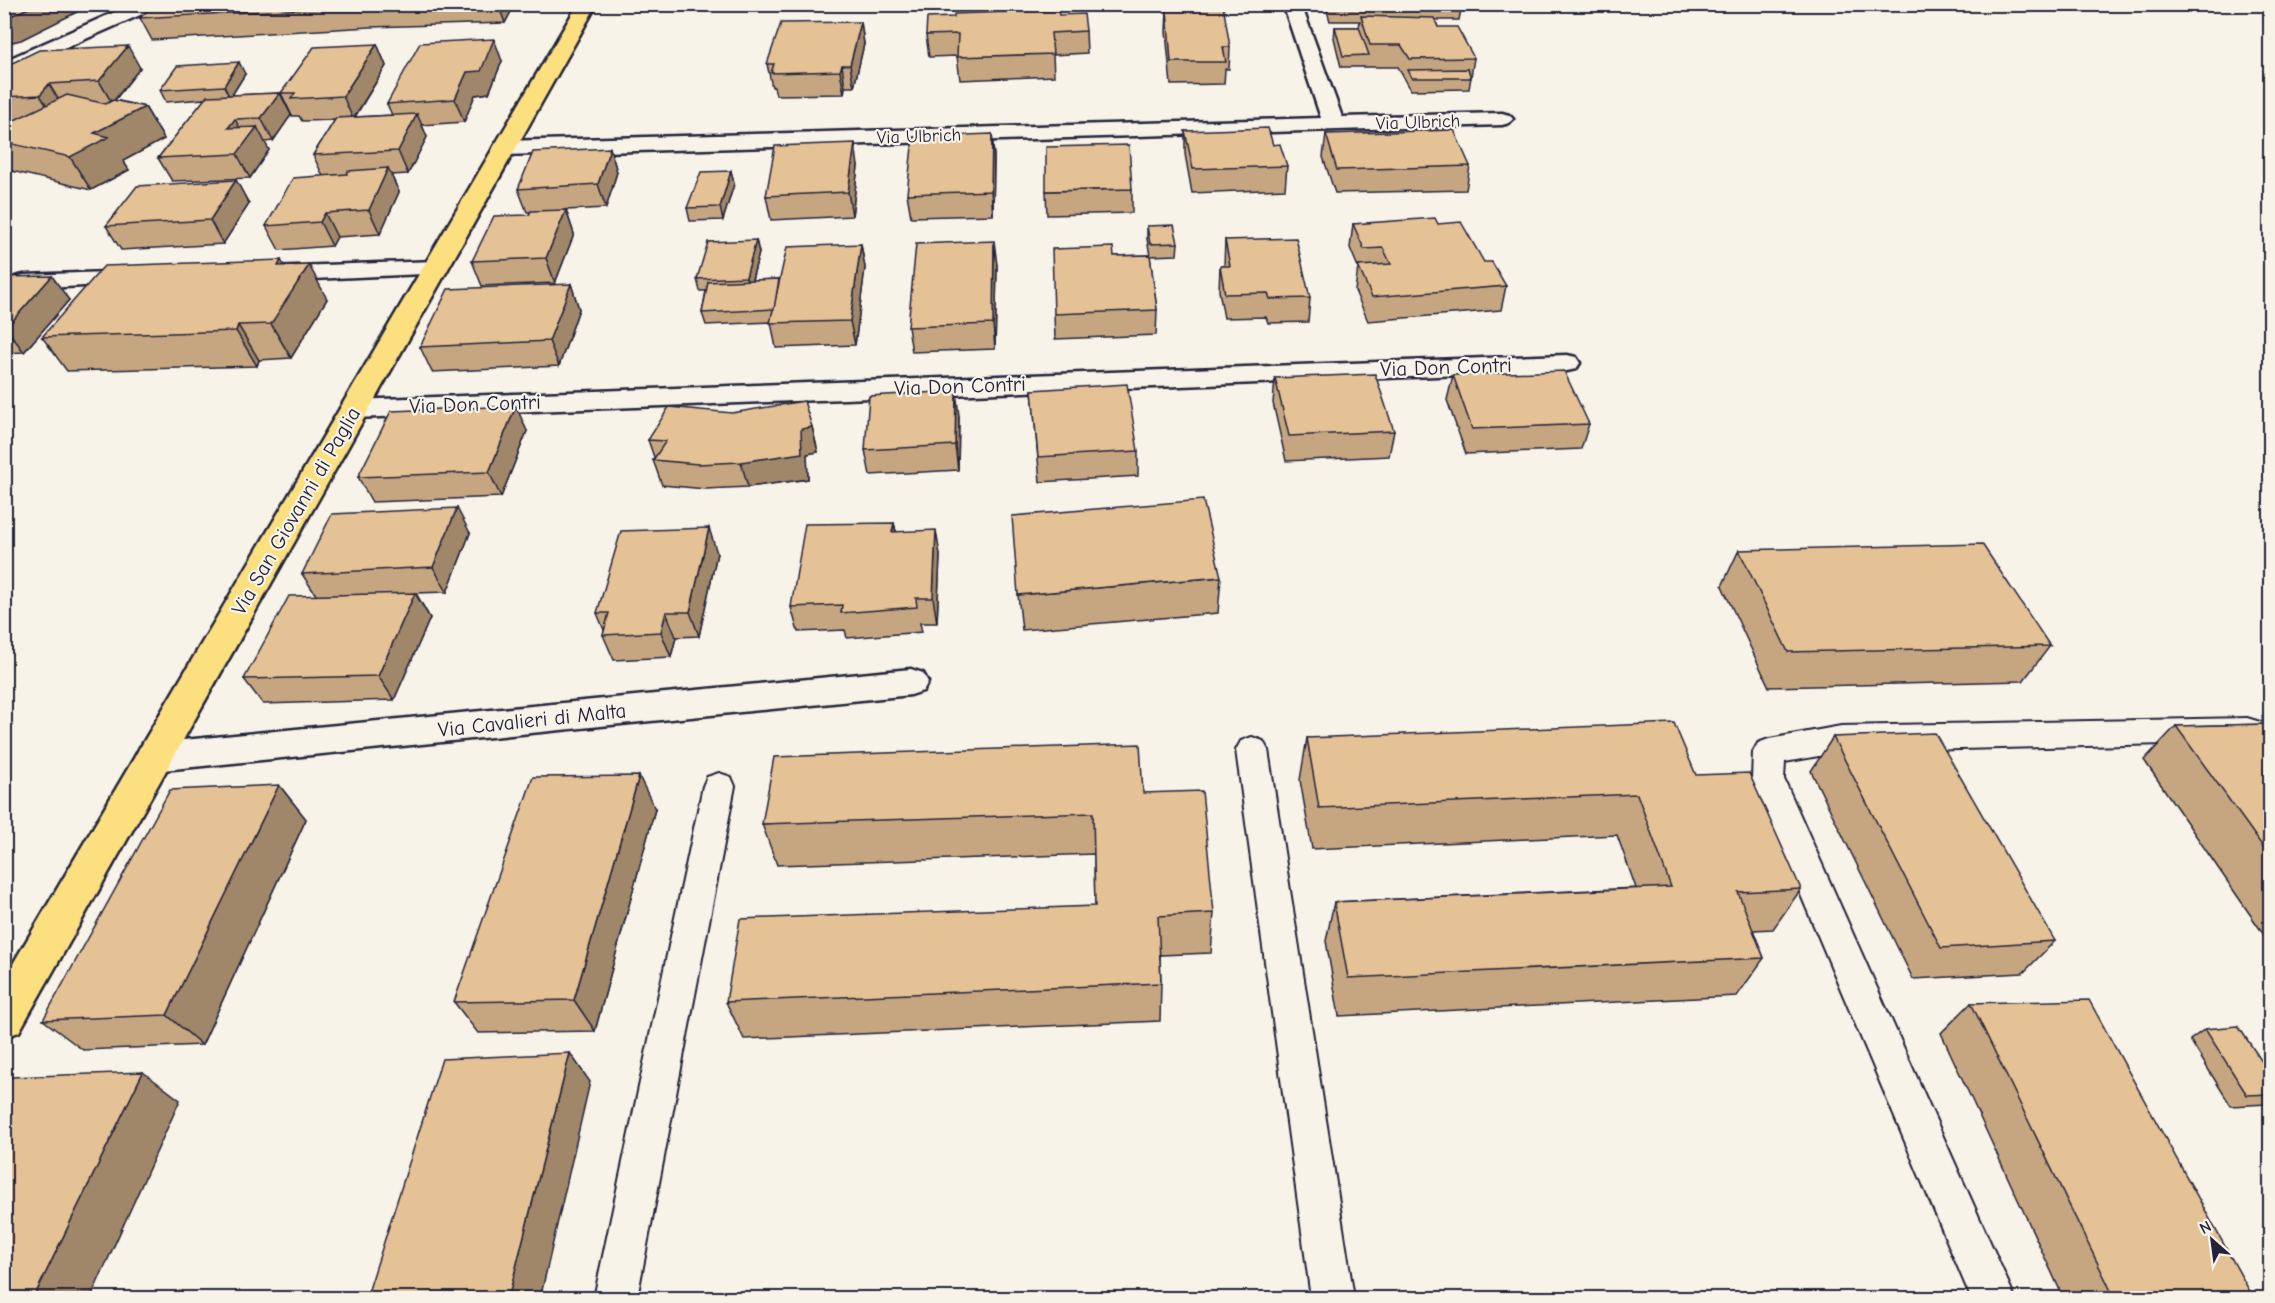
<svg xmlns="http://www.w3.org/2000/svg" width="2275" height="1303" font-family="'Comic Neue',sans-serif">
<rect width="100%" height="100%" fill="#f7f3e8"/>
<filter id="ink" filterUnits="userSpaceOnUse"><feTurbulence type="fractalNoise" baseFrequency=".0167" numOctaves="2"/><feDisplacementMap in="SourceGraphic" scale="12" xChannelSelector="R" yChannelSelector="G"/><feConvolveMatrix kernelMatrix="1 2 1 2 8 2 1 2 1" color-interpolation-filters="sRGB"/></filter>
<g filter="url(#ink)">
<g fill="none" stroke-linecap="round" stroke-linejoin="round">
<!-- lane casing -->
<g stroke="#22223b" stroke-width="4">
<g id="lane">
<polygon points="2247,718 2270,725 2270,749 2247,742 1841,752 1785,762 1784,779 2015,1298 1971,1298 1752,779 1753,752 1758,743 1769,739 1841,726"/>
<polygon points="1252,737 1263,741 1268,750 1354,1298 1311,1298 1236,750 1241,741"/>
<polygon points="719,773 731,777 735,786 637,1298 594,1298 703,786 707,777"/>
</g>
</g>
<!-- street casing -->
<g stroke="#22223b" stroke-width="5">
<g id="street">
<polygon points="1283,4 1301,4 1342,117 1502,113 1509,115 1513,119 1509,123 1502,125 504,155 496,153 493,148 496,143 504,141 1321,118"/>
<polygon points="436,261 445,263 448,268 445,273 268,281 259,279 256,274 259,269 268,267"/>
<polygon points="136,271 145,273 148,278 145,283 24,289 15,287 12,282 15,277 24,275"/>
<polygon points="1567,355 1576,357 1580,363 1576,369 1567,371 354,418 344,415 340,409 344,403 354,400"/>
<polygon points="911,669 923,673 928,682 923,691 911,695 153,771 140,767 135,757 140,747 153,743"/>
</g>
</g>
<!-- secondary casing -->
<g stroke="#22223b" stroke-width="5">
<polygon id="secondary" points="133,4 158,4 156,8 4,75 4,61"/>
</g>
<!-- primary casing -->
<g stroke="#22223b" stroke-width="5">
<polygon id="primary" points="578,4 597,4 19,1032 4,1037 4,979"/>
</g>
<!-- lane -->
<use href="#lane" fill="#f7f3e8" fill-rule="evenodd"/>
<!-- street -->
<use href="#street" fill="#f7f3e8" fill-rule="evenodd"/>
<!-- secondary -->
<use href="#secondary" fill="#f7f3e8" fill-rule="evenodd"/>
<!-- primary -->
<use href="#primary" fill="#fce080" fill-rule="evenodd"/>
</g>
<!-- wall -->
<g fill="#c5a681" stroke="#22223b" stroke-width="1.5">
<polygon points="155,4 515,4 505,23 370,27 152,40 140,18"/>
<polygon points="852,4 915,4 915,7 853,9"/>
<polygon points="1325,4 1462,4 1459,20 1435,20 1438,27 1474,58 1469,89 1411,90 1398,67 1341,67 1334,38 1335,27 1359,27 1360,21 1330,21"/>
<polygon points="1186,5 1230,47 1229,69 1225,69 1224,84 1171,85 1166,32 1167,10 1186,10"/>
<polygon points="1059,15 1086,31 1087,53 1053,55 1054,76 960,80 957,56 929,57 926,35"/>
<polygon points="861,22 864,44 854,87 845,87 844,94 776,95 774,87 772,87 767,64"/>
<polygon points="377,44 386,66 355,117 392,115 387,104 502,61 489,93 475,95 464,122 422,125 427,137 408,174 391,175 399,192 380,234 337,237 332,246 279,250 266,226 323,176 313,155 335,120 302,121 299,116 292,116 281,93"/>
<polygon points="4,67 140,68 115,100 145,107 164,139 123,161 129,170 91,190 12,171 4,175 4,125 15,120 4,120"/>
<polygon points="245,74 232,95 280,93 291,115 273,141 264,142 269,150 250,178 172,181 158,158 205,99 166,102 160,90"/>
<polygon points="1185,131 1273,145 1287,166 1285,189 1192,193 1185,154"/>
<polygon points="992,134 994,157 993,215 911,217 907,194"/>
<polygon points="1326,134 1470,166 1466,190 1335,193 1323,157"/>
<polygon points="610,148 617,172 606,208 566,210 574,234 555,283 482,286 472,261 529,215 530,212 527,212 518,189"/>
<polygon points="858,166 852,216 771,220 766,196"/>
<polygon points="731,171 734,184 723,220 690,221 687,208"/>
<polygon points="236,180 249,204 223,244 121,250 106,226"/>
<polygon points="1132,189 1132,213 1047,215 1046,191"/>
<polygon points="1353,224 1438,224 1484,262 1506,286 1501,310 1368,321 1355,291 1358,267 1350,248"/>
<polygon points="1147,226 1178,243 1177,255 1150,256 1157,310 1156,335 1055,339 1054,314 1114,256 1150,255 1147,239"/>
<polygon points="756,240 759,253 752,280 779,279 780,281 861,244 865,268 855,345 776,348 771,322 706,325 702,313 706,291 700,291 697,279"/>
<polygon points="1225,240 1310,298 1308,322 1268,323 1266,317 1224,318 1219,291 1220,266 1224,266"/>
<polygon points="284,265 327,299 291,358 259,360 257,366 67,371 42,337"/>
<polygon points="997,265 995,349 912,352 908,327"/>
<polygon points="4,277 69,300 24,352 4,353"/>
<polygon points="571,284 579,309 559,366 432,372 420,347"/>
<polygon points="1453,375 1589,424 1581,449 1466,454 1447,400"/>
<polygon points="1275,378 1394,431 1389,456 1286,461 1273,403"/>
<polygon points="1032,390 1138,451 1138,476 1040,482"/>
<polygon points="959,416 958,470 870,475 865,450"/>
<polygon points="812,427 818,452 807,454 808,479 748,487 706,489 662,485 653,460 654,457 648,440"/>
<polygon points="527,431 501,497 372,502 358,477"/>
<polygon points="894,523 896,531 940,555 937,623 920,623 922,632 847,638 845,630 798,632 791,607"/>
<polygon points="470,533 447,592 416,593 430,618 394,700 263,704 244,679 316,595 302,574"/>
<polygon points="1739,550 2050,646 2023,681 1769,687 1722,586"/>
<polygon points="717,553 699,636 676,637 671,657 614,660 603,635 604,630 597,613"/>
<polygon points="1221,577 1218,613 1022,630 1018,595"/>
<polygon points="2271,724 2271,945 2144,760 2176,726"/>
<polygon points="1833,737 2055,941 2023,973 1913,979 1811,771"/>
<polygon points="1307,738 1696,775 1801,889 1773,929 1753,930 1764,958 1737,996 1339,1016 1326,941 1334,902 1636,888 1617,835 1312,849 1300,780"/>
<polygon points="279,785 306,819 202,1045 83,1050 43,1020"/>
<polygon points="1143,793 1214,913 1211,953 1160,955 1161,983 1160,1021 744,1039 726,1002 1095,906 1094,854 777,865 762,824"/>
<polygon points="655,809 595,1031 478,1033 454,1002"/>
<polygon points="1971,1003 2254,1299 2064,1299 1941,1033"/>
<polygon points="2205,1029 2271,1075 2271,1101 2267,1104 2231,1106 2190,1040"/>
</g>
<!-- shaded-wall -->
<g fill="#a08769" stroke="#22223b" stroke-width="1.5">
<polygon points="37,4 93,4 21,40 4,44 4,19"/>
<polygon points="498,4 515,4 505,23"/>
<polygon points="861,22 864,44 854,87 850,65"/>
<polygon points="494,39 502,61 489,93 475,95 464,122 455,99 467,72"/>
<polygon points="377,44 386,66 353,119 343,96"/>
<polygon points="128,46 140,68 112,103 99,81"/>
<polygon points="239,62 245,74 230,98 224,86"/>
<polygon points="842,65 845,87 844,94 840,71"/>
<polygon points="49,84 63,107 54,117 40,95"/>
<polygon points="280,93 291,115 273,141 261,118"/>
<polygon points="145,107 164,139 123,161 129,170 91,190 70,157 94,133"/>
<polygon points="417,114 427,137 408,174 398,151"/>
<polygon points="235,119 246,141 257,127 269,150 250,178 237,154 228,128"/>
<polygon points="992,134 994,157 993,215 991,191"/>
<polygon points="855,143 858,166 852,216 848,192"/>
<polygon points="610,148 617,172 606,208 598,184"/>
<polygon points="4,161 12,171 4,175"/>
<polygon points="388,168 399,192 380,234 369,210"/>
<polygon points="731,171 734,184 723,220 720,207"/>
<polygon points="236,180 249,204 223,244 210,220"/>
<polygon points="566,210 574,234 555,283 546,258"/>
<polygon points="325,213 337,237 332,246 320,222"/>
<polygon points="756,240 759,253 749,290 746,277"/>
<polygon points="994,241 997,265 995,349 993,324"/>
<polygon points="861,244 865,268 855,345 850,321"/>
<polygon points="281,260 295,286 309,265 327,299 291,358 271,324 278,266"/>
<polygon points="52,276 69,300 24,352 6,328"/>
<polygon points="571,284 579,309 559,366 549,341"/>
<polygon points="238,325 259,360 257,366 236,331"/>
<polygon points="956,391 959,416 958,470 955,445"/>
<polygon points="516,406 527,431 501,497 489,472"/>
<polygon points="812,427 818,452 807,454 808,479 748,487 741,462 801,429"/>
<polygon points="457,508 470,533 447,592 433,567"/>
<polygon points="894,523 899,548 892,532"/>
<polygon points="709,528 717,553 699,636 690,612"/>
<polygon points="936,530 940,555 937,623 933,598"/>
<polygon points="415,593 430,618 394,700 378,676"/>
<polygon points="666,612 676,637 671,657 661,632"/>
<polygon points="639,776 655,809 595,1031 574,1000"/>
<polygon points="279,785 306,819 202,1045 167,1015"/>
<polygon points="570,1053 590,1082 540,1299 508,1299"/>
<polygon points="143,1072 180,1100 90,1299 33,1299"/>
</g>
<!-- building -->
<g fill="#e5c196" stroke="#22223b" stroke-width="1.5">
<polygon points="4,4 37,4 4,19"/>
<polygon points="155,4 397,4 140,18 152,6"/>
<polygon points="1186,5 1223,5 1230,47 1223,47 1226,62 1171,62 1167,10 1187,10"/>
<polygon points="1058,10 1059,15 1084,14 1086,31 1051,33 1053,54 957,57 958,34 926,35 927,18 954,17 954,14"/>
<polygon points="1361,16 1434,18 1438,27 1457,27 1474,58 1410,59 1401,45 1370,45"/>
<polygon points="861,22 850,65 842,65 840,71 771,73 774,64 767,64 781,23"/>
<polygon points="1335,27 1359,27 1369,55 1343,56"/>
<polygon points="494,39 481,71 467,72 455,99 387,104 420,43"/>
<polygon points="377,44 343,96 291,99 295,93 281,93 314,47"/>
<polygon points="128,46 99,81 49,84 40,95 4,97 4,67 39,50"/>
<polygon points="239,62 224,86 160,90 177,66"/>
<polygon points="1468,69 1471,78 1412,78 1408,70"/>
<polygon points="280,93 261,118 235,119 228,128 257,127 237,154 158,158 207,96"/>
<polygon points="67,95 106,104 113,100 145,107 94,133 109,137 70,157 4,142 4,125"/>
<polygon points="417,114 398,151 313,155 336,118"/>
<polygon points="1268,128 1273,145 1280,144 1287,166 1193,169 1185,131"/>
<polygon points="1454,130 1470,166 1337,170 1326,134"/>
<polygon points="992,134 991,191 907,194 913,137"/>
<polygon points="855,143 848,192 766,196 775,146"/>
<polygon points="1129,145 1132,189 1046,191 1046,147"/>
<polygon points="610,148 598,184 518,189 533,152"/>
<polygon points="388,168 369,210 325,213 320,222 266,226 293,178 347,174 348,171"/>
<polygon points="731,171 720,207 687,208 701,172"/>
<polygon points="236,180 210,220 106,226 137,186"/>
<polygon points="566,210 546,258 472,261 494,216 529,215 531,211"/>
<polygon points="1435,218 1438,224 1461,222 1484,262 1492,262 1506,286 1372,297 1358,266 1391,264 1383,248 1364,249 1353,224"/>
<polygon points="1174,225 1178,243 1150,244 1147,226"/>
<polygon points="1296,238 1310,298 1270,299 1268,293 1225,294 1220,266 1230,266 1225,240"/>
<polygon points="756,240 746,277 697,279 708,242"/>
<polygon points="994,241 993,324 908,327 916,244"/>
<polygon points="861,244 850,321 770,323 787,247"/>
<polygon points="1113,247 1114,256 1150,255 1157,310 1054,314 1052,249"/>
<polygon points="281,260 278,266 309,265 271,324 238,325 236,331 42,337 104,266"/>
<polygon points="52,276 6,328 4,328 4,277"/>
<polygon points="779,279 774,309 702,313 708,282"/>
<polygon points="571,284 549,341 420,347 448,289"/>
<polygon points="1564,371 1589,424 1472,429 1453,375"/>
<polygon points="1375,374 1394,431 1289,436 1275,378"/>
<polygon points="1127,384 1138,451 1038,457 1032,390"/>
<polygon points="956,391 955,445 865,450 869,396"/>
<polygon points="804,401 812,427 801,429 802,453 741,462 698,464 653,460 666,441 648,440 669,407 732,413"/>
<polygon points="516,406 489,472 358,477 391,411"/>
<polygon points="1203,500 1221,577 1018,595 1012,516"/>
<polygon points="457,508 433,567 302,574 332,514"/>
<polygon points="894,523 892,532 936,530 933,598 916,598 917,607 841,613 842,605 791,607 805,524"/>
<polygon points="709,528 690,612 666,612 661,632 603,635 609,613 597,613 621,531"/>
<polygon points="1982,544 2050,646 1788,652 1739,550"/>
<polygon points="415,593 378,676 244,679 289,596"/>
<polygon points="1674,723 1696,775 1749,773 1801,889 1738,892 1764,958 1348,978 1334,902 1671,887 1637,794 1319,808 1307,738"/>
<polygon points="2271,724 2271,858 2176,726"/>
<polygon points="1935,733 2055,941 1941,948 1833,737"/>
<polygon points="1140,744 1143,793 1202,791 1214,913 1158,916 1161,983 726,1002 740,919 1095,906 1093,813 762,824 774,757"/>
<polygon points="639,776 574,1000 454,1002 533,777"/>
<polygon points="279,785 167,1015 43,1020 170,790"/>
<polygon points="2089,1000 2254,1299 2115,1299 1971,1003"/>
<polygon points="2238,1026 2271,1075 2271,1094 2247,1095 2205,1029"/>
<polygon points="570,1053 508,1299 366,1299 442,1059"/>
<polygon points="143,1072 33,1299 4,1299 4,1089 11,1077"/>
</g>
</g>
<g text-anchor="middle" stroke-width="4.5" stroke-linejoin="round" paint-order="stroke">
<!-- far-street labels -->
<g font-size="18" fill="#22223b" stroke="#f7f3e8">
<text transform="translate(1418 122) rotate(-2)" y="6">Via Ulbrich</text>
<text transform="translate(919 136) rotate(-2)" y="6">Via Ulbrich</text>
</g>
<!-- street labels -->
<g font-size="21" fill="#22223b" stroke="#f7f3e8">
<text transform="translate(1446 367) rotate(-2)" y="7">Via Don Contri</text>
<text transform="translate(960 386) rotate(-2)" y="7">Via Don Contri</text>
<text transform="translate(475 404) rotate(-2)" y="7">Via Don Contri</text>
<text transform="translate(296 511) rotate(-60)" y="7">Via San Giovanni di Paglia</text>
<text transform="translate(532 720) rotate(-6)" y="7">Via Cavalieri di Malta</text>
</g>
</g>
<!-- margin -->
<rect width="2275" height="1303" fill="none" stroke="#f7f3e8" stroke-width="24"/>
<rect x="12" y="12" width="2251" height="1279" fill="none" stroke="#22223b" stroke-width="2" filter="url(#ink)"/>
<!-- north arrow -->
<g transform="translate(2212 1240) rotate(332)" stroke="#f7f3e8" stroke-width="4.5" paint-order="stroke">
<path d="M0-4.5L10 22L0 15L-10 22Z" fill="#22223b"/>
<text y="-9" font-size="16" font-weight="bold" text-anchor="middle" fill="#22223b">N</text>
</g>
</svg>
